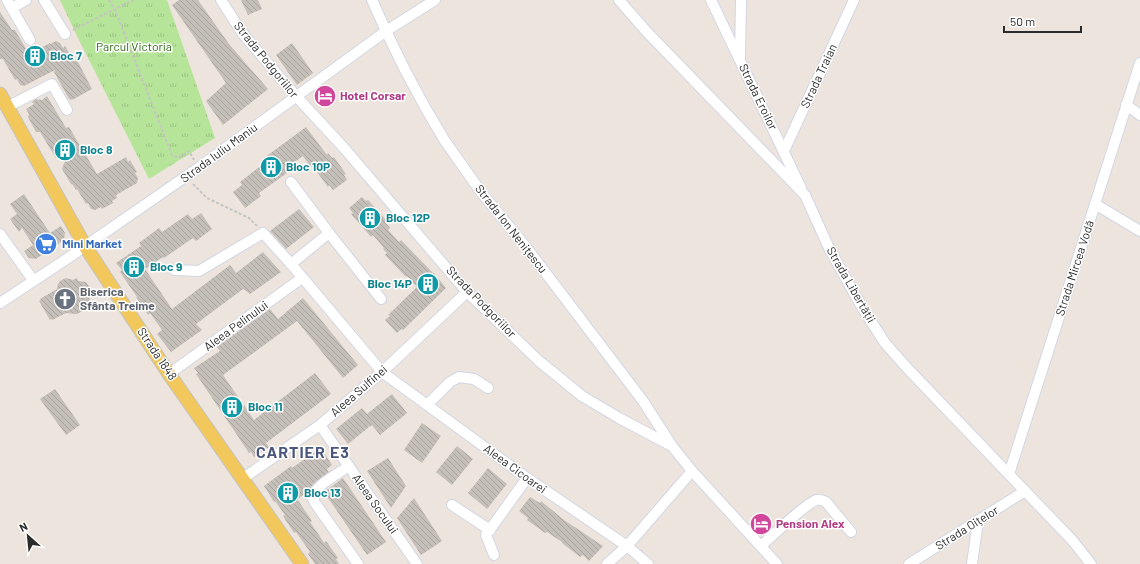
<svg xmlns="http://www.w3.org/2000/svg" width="1140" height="564" font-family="Barlow,sans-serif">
<defs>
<pattern id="grass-tufts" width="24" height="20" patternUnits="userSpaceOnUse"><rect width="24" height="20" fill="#b6e499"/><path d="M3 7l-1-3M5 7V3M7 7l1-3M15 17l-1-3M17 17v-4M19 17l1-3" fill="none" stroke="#9dc484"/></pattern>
<pattern id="building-back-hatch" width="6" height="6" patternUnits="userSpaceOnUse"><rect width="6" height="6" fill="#c5bfb9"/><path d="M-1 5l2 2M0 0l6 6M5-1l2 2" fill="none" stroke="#a9a49f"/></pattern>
</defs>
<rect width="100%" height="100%" fill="#ede5dd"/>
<!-- grass -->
<polygon fill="url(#grass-tufts)" points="60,0 167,0 215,138 149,179 78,38"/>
<!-- building -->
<g fill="url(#building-back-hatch)">
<polygon points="179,0 198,0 229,44 268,89 223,125 206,101 226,83 172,5"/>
<polygon points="241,0 258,0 262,9 248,15"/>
<polygon points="0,12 12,30 15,30 29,54 50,43 50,44 56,41 60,43 63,48 65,46 74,62 77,60 92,89 72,100 69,99 54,72 55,70 24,86 20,85 17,79 15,80 3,59 0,59"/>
<polygon points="292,43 313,73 297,85 276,55"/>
<polygon points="47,96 66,128 69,127 97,174 126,157 128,162 130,160 137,172 135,173 138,178 137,183 116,195 117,198 112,201 113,203 102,209 101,207 95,210 91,209 88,203 86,204 77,189 76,190 73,185 71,184 62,169 69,150 56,158 43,137 40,132 36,132 28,117 29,114 26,109 34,104 32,102 36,99 42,100"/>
<polygon points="306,127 327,155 328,153 332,158 334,157 346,174 344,175 347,180 333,190 329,185 328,187 312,165 310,166 303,156 285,169 287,173 259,193 261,196 245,208 233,192 242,185 240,182 267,161 264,158"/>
<polygon points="24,194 50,233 61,226 65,233 64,240 36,259 29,258 24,251 33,245 22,228 19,232 10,219 17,214 10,204"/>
<polygon points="362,197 366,201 368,200 388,222 386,223 390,228 388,230 399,242 401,240 433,273 434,273 446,288 403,330 401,329 397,333 385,320 390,316 388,315 417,287 407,276 406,277 385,255 387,253 383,249 384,248 373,235 371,237 351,214 353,213 349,208"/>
<polygon points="299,209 314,227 286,249 270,231"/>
<polygon points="201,213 212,229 196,241 193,238 164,258 163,257 145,269 172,309 230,265 236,273 263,252 281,272 250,294 243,289 196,324 202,330 171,352 157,334 162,330 150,313 148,315 136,297 137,297 120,272 122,270 116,263 141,246 139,243 159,228 162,232 188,214 192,219"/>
<polygon points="66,278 73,280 77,278 78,281 86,282 91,289 91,293 89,301 87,303 86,309 77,314 66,313 52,320 51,319 50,320 39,301 41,300 40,299 57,289 58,284 60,281"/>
<polygon points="303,298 358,365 343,378 297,321 223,375 254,420 315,373 331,394 266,443 269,447 254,457 251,452 249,453 196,374 198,373 194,368 220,351 217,347 270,309 278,319"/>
<polygon points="55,389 80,425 66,435 40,399"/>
<polygon points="392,394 407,413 380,435 372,425 370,427 368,425 369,427 348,444 336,429 362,408 367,414"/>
<polygon points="422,423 441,436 422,463 404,450"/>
<polygon points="457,446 473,459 452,485 436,472"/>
<polygon points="322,450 332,465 327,469 329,472 314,483 307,493 297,499 312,521 310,522 321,538 324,543 326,541 338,558 336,559 339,564 315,564 308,554 310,552 296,532 294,533 283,516 285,515 275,501 274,502 264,486 291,466 292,468 315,452 317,454"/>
<polygon points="388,458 406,486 391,508 367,471"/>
<polygon points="488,468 507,484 487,509 468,493"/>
<polygon points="343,478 386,542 367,555 324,492"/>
<polygon points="530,497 540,503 541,501 564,520 603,546 589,561 583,555 580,557 562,543 562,542 547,532 545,533 527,520 528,518 519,511"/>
<polygon points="414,498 442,541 421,555 397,518"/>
</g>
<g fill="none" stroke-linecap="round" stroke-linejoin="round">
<!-- minor casing -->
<g stroke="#d2d6e4" stroke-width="12">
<g id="minor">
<polyline points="7,0 30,40"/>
<polyline points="44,0 65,34"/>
<polyline points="221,0 243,34 296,96 344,148 467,292 539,361 582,396 619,418 670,445"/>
<polyline points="372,0 386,31 405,70 426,109 445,141 481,192 526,247 643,401 672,446 692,471 777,564"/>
<polyline points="619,0 646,31 805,195 829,248 863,309 885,343 908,369 1072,540 1091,564"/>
<polyline points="711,0 801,188"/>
<polyline points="12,8 26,0"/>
<polyline points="740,58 741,0"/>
<polyline points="1126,105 1140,115"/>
<polyline points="7,107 52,84 67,110"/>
<polyline points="784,151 854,0"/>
<polyline points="291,182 329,233 381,299"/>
<polyline points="1095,204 1140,231"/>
<polyline points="0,234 33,280"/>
<polyline points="291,264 329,233"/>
<polyline points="175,270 199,271 263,233 291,264 382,372 527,478 627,546 648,564"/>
<polyline points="0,303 71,256 198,168 386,31 435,0"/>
<polyline points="169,374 302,278"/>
<polyline points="427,405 450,382 459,377 474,379 488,388"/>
<polyline points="320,425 417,564"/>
<path d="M349 466C336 475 319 483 312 497L315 503 358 564"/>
<polyline points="1009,474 1140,63"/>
<polyline points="242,479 320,425 382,372 467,292"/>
<polyline points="452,505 490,530"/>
<path d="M761 546C771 537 807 502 817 500 821 499 823 501 826 502L851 532"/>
<polyline points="494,555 486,535 527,478"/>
<polyline points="607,564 627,546 692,471"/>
<polyline points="909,564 1025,491"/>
<polyline points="972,564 978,521"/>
</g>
</g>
<!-- major casing -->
<g stroke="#c4c4c4" stroke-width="15">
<polyline id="major" points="0,94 85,246 169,374 302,564"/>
</g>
<!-- path -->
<g stroke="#c4c4c4" stroke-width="2" stroke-dasharray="3 2" stroke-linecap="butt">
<polyline points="109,0 115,10 172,155 178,158 189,151 194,160"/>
<polyline points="73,30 133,0"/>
<polyline points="193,184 207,198 249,218 257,226"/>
</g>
<!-- minor -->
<use href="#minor" stroke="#fff" stroke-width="10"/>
<!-- major -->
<use href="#major" stroke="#f2c75c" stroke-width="13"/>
</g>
<!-- icons -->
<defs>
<g id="building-disc" transform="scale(1.15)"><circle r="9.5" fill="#0f9aa8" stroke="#fff"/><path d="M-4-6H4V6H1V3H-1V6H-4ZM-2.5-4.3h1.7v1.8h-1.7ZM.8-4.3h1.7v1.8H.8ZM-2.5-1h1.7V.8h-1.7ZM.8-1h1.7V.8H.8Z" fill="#fff"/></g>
<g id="hotel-disc" transform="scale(1.15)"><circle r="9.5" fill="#d1479c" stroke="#fff"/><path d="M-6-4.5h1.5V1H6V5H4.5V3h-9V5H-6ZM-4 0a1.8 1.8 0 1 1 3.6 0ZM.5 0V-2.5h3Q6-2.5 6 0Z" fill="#fff"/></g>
<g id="supermarket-disc" transform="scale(1.15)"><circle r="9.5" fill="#3f7fe0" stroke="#fff"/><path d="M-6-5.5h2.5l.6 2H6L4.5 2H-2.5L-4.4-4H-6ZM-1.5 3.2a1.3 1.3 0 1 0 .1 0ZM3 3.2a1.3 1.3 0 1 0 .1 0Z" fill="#fff"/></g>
<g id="church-disc" transform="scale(1.15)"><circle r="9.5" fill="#6b7280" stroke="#fff"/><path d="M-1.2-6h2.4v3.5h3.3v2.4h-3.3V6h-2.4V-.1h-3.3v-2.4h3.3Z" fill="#fff"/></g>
</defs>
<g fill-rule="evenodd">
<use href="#building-disc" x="35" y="56"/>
<use href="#hotel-disc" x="325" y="96"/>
<use href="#building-disc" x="65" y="150"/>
<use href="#building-disc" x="271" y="167"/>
<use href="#building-disc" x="370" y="218"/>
<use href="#supermarket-disc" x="46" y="244"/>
<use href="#building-disc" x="134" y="267"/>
<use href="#building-disc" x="428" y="284"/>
<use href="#church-disc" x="65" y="299"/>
<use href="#building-disc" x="232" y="407"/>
<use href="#building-disc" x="288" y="493"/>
<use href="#hotel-disc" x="761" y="524"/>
</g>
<g text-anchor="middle" stroke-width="3" stroke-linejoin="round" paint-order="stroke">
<!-- park labels -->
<g font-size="12" fill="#2e6919" stroke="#fff">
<text x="134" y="51">Parcul Victoria</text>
</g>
<!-- culture labels -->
<g font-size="12" font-weight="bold" fill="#0d838f" stroke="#fff" text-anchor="start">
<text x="50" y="60">Bloc 7</text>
<text x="80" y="154">Bloc 8</text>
<text x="286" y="171">Bloc 10P</text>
<text x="386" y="222">Bloc 12P</text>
<text x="150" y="271">Bloc 9</text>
<text x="412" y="288" text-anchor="end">Bloc 14P</text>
<text x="248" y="411">Bloc 11</text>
<text x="304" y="497">Bloc 13</text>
</g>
<!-- street labels -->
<g font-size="12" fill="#2b2b2b" stroke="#fff">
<text transform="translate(266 60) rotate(51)" y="4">Strada Podgoriilor</text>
<text transform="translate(819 76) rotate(-65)" y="4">Strada Traian</text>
<text transform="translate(758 97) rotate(64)" y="4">Strada Eroilor</text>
<text transform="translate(219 153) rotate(-36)" y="4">Strada Iuliu Maniu</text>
<text transform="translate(511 229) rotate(52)" y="4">Strada Ion Nenițescu</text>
<text transform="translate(1075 268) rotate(-72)" y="4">Strada Mircea Vodă</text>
<text transform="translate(851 285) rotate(60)" y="4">Strada Libertății</text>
<text transform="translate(481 302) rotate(46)" y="4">Strada Podgoriilor</text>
<text transform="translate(236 326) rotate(-36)" y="4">Aleea Pelinului</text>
<text transform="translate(157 354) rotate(56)" y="4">Strada 1848</text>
<text transform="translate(359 391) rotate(-41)" y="4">Aleea Sulfinei</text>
<text transform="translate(515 469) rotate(36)" y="4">Aleea Cicoarei</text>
<text transform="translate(375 504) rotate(55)" y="4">Aleea Socului</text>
<text transform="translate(967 528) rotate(-32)" y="4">Strada Oițelor</text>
</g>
<!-- hotel labels -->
<g font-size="12" font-weight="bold" fill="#b23c85" stroke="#fff" text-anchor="start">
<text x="340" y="100">Hotel Corsar</text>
<text x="776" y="528">Pension Alex</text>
</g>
<!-- shop labels -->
<g font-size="12" font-weight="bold" fill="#366cbe" stroke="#fff" text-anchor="start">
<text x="62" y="248">Mini Market</text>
</g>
<!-- worship labels -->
<g font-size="12" font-weight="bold" fill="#5b616d" stroke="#fff" text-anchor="start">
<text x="80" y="296">Biserica<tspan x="80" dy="14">Sfânta Treime</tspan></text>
</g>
<!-- district labels -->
<g font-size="16" font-weight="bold" letter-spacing="1" fill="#4a567c" stroke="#fff">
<text x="303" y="458">CARTIER E3</text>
</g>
</g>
<!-- north arrow -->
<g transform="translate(28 536) rotate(333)" stroke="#ffffff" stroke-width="3" paint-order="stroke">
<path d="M0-3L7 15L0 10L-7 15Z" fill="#2b2b2b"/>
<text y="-6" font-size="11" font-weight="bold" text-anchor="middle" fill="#2b2b2b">N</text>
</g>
<!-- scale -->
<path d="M1004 26v6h77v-6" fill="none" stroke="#2b2b2b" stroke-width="2"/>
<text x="1010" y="26" font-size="12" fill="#2b2b2b" stroke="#ffffff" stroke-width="3" paint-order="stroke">50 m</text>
</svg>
